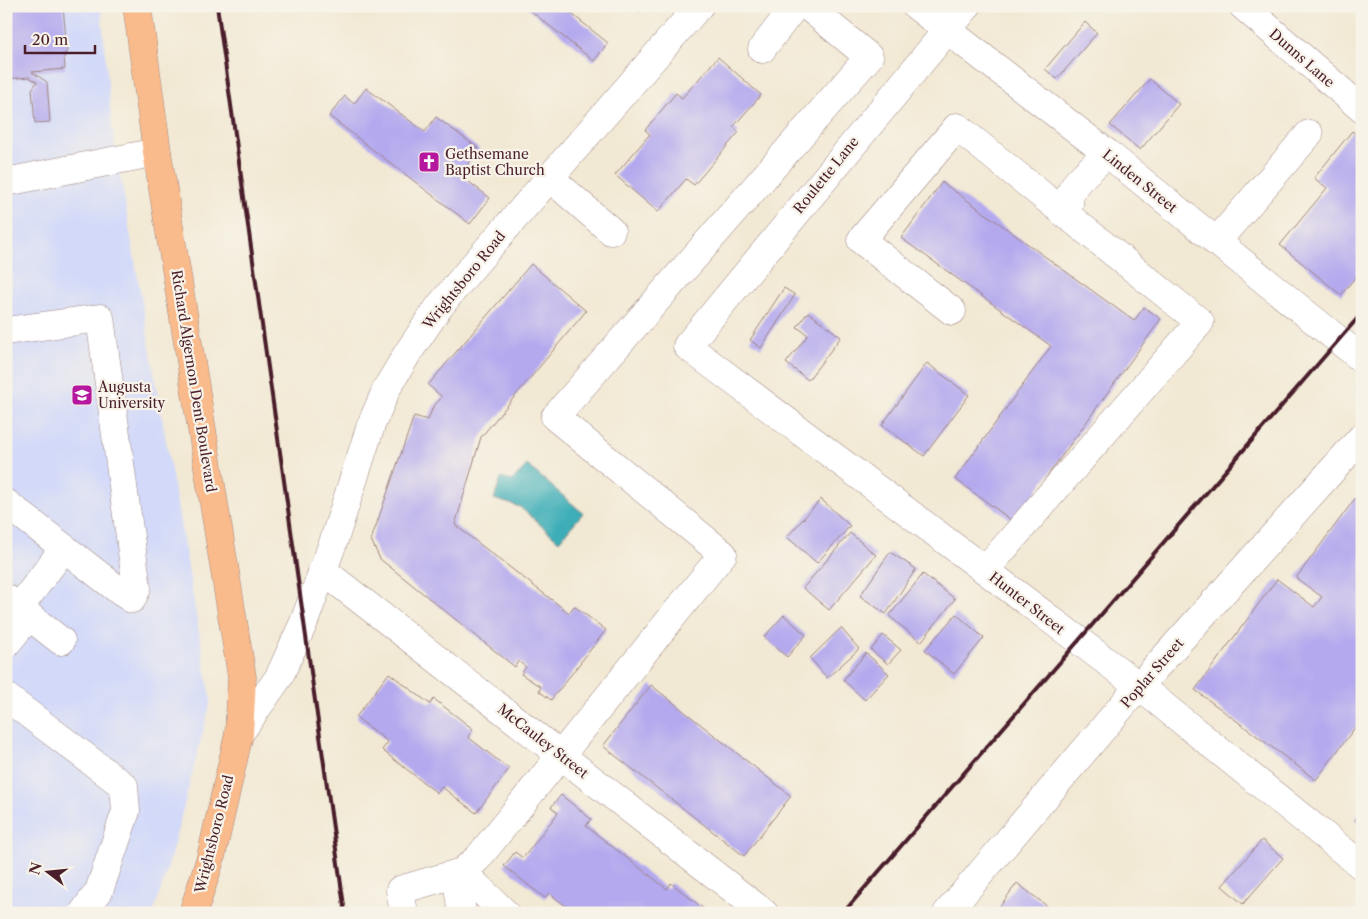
<svg xmlns="http://www.w3.org/2000/svg" width="1368" height="919" font-family="'Libre Caslon Text',serif">
<rect width="100%" height="100%" fill="#f7f3e8"/>
<filter id="ink" filterUnits="userSpaceOnUse"><feTurbulence type="fractalNoise" baseFrequency=".02" numOctaves="2"/><feDisplacementMap in="SourceGraphic" scale="10" xChannelSelector="R" yChannelSelector="G"/><feConvolveMatrix kernelMatrix="1 2 1 2 8 2 1 2 1" color-interpolation-filters="sRGB"/></filter>
<filter id="wash" filterUnits="userSpaceOnUse"><feTurbulence type="fractalNoise" baseFrequency=".0096" numOctaves="4" result="noise"/><feDisplacementMap in="SourceGraphic" scale="20" xChannelSelector="R" yChannelSelector="G"/><feGaussianBlur stdDeviation="1.12" result="paint"/><feColorMatrix in="noise" values="0 0 0 0 0 0 0 0 0 0 0 0 0 0 0 0 0 1.4 0 .05"/><feComposite in="paint" operator="in"/></filter>
<g filter="url(#wash)">
<rect width="100%" height="100%" fill="#f2e9d4"/>
<!-- built -->
<polygon fill="#d2d9f9" points="6,6 101,6 112,128 211,701 167,871 153,913 6,913"/>
<!-- water -->
<polygon fill="#3eaeb7" stroke="#446671" points="527,465 583,513 559,541 520,507 494,499 501,478 512,481"/>
<g id="blocks">
<!-- building -->
<g fill="#b4a9ee">
<polygon points="6,6 63,6 67,51 64,55 65,69 32,72 47,82 50,122 35,123 32,89 37,82 29,77 6,79"/>
<polygon points="530,6 562,6 608,43 594,61 528,9"/>
<polygon points="632,6 643,6 639,12"/>
<polygon points="1085,22 1097,33 1057,79 1045,69"/>
<polygon points="718,57 761,95 733,127 739,132 694,185 686,179 658,212 615,175 650,134 645,130 676,93 682,98"/>
<polygon points="1150,79 1179,104 1140,150 1110,125"/>
<polygon points="366,88 425,132 436,117 479,149 460,175 490,198 470,224 329,116 345,96 354,104"/>
<polygon points="1352,131 1362,139 1362,269 1341,295 1280,245 1327,188 1314,178"/>
<polygon points="942,182 1134,321 1144,307 1161,319 1014,522 955,479 1051,346 901,238"/>
<polygon points="531,264 586,311 481,437 455,525 569,613 574,606 606,630 551,700 539,691 541,687 521,674 526,667 518,661 515,667 380,559 371,540 414,416 428,420 433,407 442,397 428,385"/>
<polygon points="784,288 795,295 761,348 750,340"/>
<polygon points="808,312 841,337 808,380 786,363 808,335 797,327"/>
<polygon points="927,363 969,395 924,456 882,425"/>
<polygon points="1362,489 1362,718 1316,780 1195,690 1277,579 1314,607 1322,597 1296,578"/>
<polygon points="821,499 850,526 817,563 787,537"/>
<polygon points="850,533 876,555 829,610 803,588"/>
<polygon points="890,552 916,569 886,614 860,596"/>
<polygon points="923,574 955,599 921,642 889,616"/>
<polygon points="956,614 984,638 954,674 925,650"/>
<polygon points="784,615 806,635 787,657 764,637"/>
<polygon points="841,628 859,649 827,678 810,658"/>
<polygon points="883,635 901,650 888,664 871,650"/>
<polygon points="866,653 889,674 865,700 843,680"/>
<polygon points="389,673 430,704 434,699 473,729 468,737 509,769 476,813 442,787 437,793 382,750 388,742 356,717"/>
<polygon points="651,685 791,796 744,856 603,746"/>
<polygon points="561,795 591,819 586,826 667,889 671,883 704,909 700,913 575,913 549,893 545,898 504,866 515,852 523,858 558,813 551,807"/>
<polygon points="1362,810 1362,825 1355,820"/>
<polygon points="1262,840 1283,858 1243,904 1222,886"/>
<polygon points="1017,883 1056,913 1004,913 998,909"/>
</g>
</g>
</g>
<g filter="url(#ink)">
<use href="#blocks" fill-opacity="0" stroke="#9e8480" stroke-width="1"/>
<g fill="none" stroke-linecap="round" stroke-linejoin="round">
<!-- minor casing -->
<g stroke="#9e8480" stroke-width="29">
<g id="minor">
<polyline points="916,6 1107,153 1362,359"/>
<polyline points="967,6 687,346 1139,686 1362,866"/>
<polyline points="1243,6 1362,109"/>
<polyline points="762,49 795,6"/>
<polyline points="550,178 611,231"/>
<polyline points="6,182 157,152"/>
<path d="M1069 205C1068 181 1093 170 1107 153"/>
<polyline points="1216,242 1309,134"/>
<polyline points="952,311 861,240 957,127 1200,322 985,570"/>
<polyline points="6,331 100,318 137,588 132,599 121,592 6,503"/>
<polyline points="322,570 764,913"/>
<polyline points="6,598 61,641"/>
<polyline points="19,608 64,548"/>
<polyline points="6,644 29,616"/>
<polyline points="6,697 124,786 126,811 99,891 83,913"/>
<polyline points="239,734 279,677 304,622 334,540 371,425 387,388 407,354 439,307 472,267 699,6"/>
<polyline points="462,872 505,913"/>
<polyline points="456,874 462,913"/>
<polyline points="404,913 400,890 462,872 478,858 723,554 555,417 869,57 807,6"/>
<polyline points="947,913 1139,686 1362,437"/>
</g>
</g>
<!-- major casing -->
<g stroke="#9e8480" stroke-width="29">
<polyline id="major" points="137,6 157,152 242,677 239,734 211,857 193,913"/>
</g>
<!-- minor -->
<use href="#minor" stroke="#fff" stroke-width="28"/>
<!-- major -->
<use href="#major" stroke="#fabb8c" stroke-width="28"/>
<!-- rail -->
<g stroke="#4a1f2b" stroke-width="4">
<polyline points="217,6 345,913"/>
<polyline points="843,913 1362,313"/>
</g>
</g>
</g>
<!-- icons -->
<defs>
<g id="church-square" transform="scale(1.125)"><rect x="-9" y="-9" width="18" height="18" rx="4" fill="#b5179e" stroke="#f7f3e8"/><path d="M-1.2-6h2.4v3.5h3.3v2.4h-3.3V6h-2.4V-.1h-3.3v-2.4h3.3Z" fill="#fff"/></g>
<g id="university-square" transform="scale(1.125)"><rect x="-9" y="-9" width="18" height="18" rx="4" fill="#b5179e" stroke="#f7f3e8"/><path d="M0-5L7-2L0 1L-7-2ZM-4 1L0 2.5L4 1V4Q0 6-4 4Z" fill="#fff"/></g>
</defs>
<g fill-rule="evenodd">
<use href="#church-square" x="429" y="162"/>
<use href="#university-square" x="82" y="395"/>
</g>
<g text-anchor="middle" stroke-width="4.5" stroke-linejoin="round" paint-order="stroke">
<!-- street labels -->
<g font-size="14" fill="#4a1f2b" stroke="#f7f3e8">
<text transform="translate(1302 58) rotate(41)" y="5">Dunns Lane</text>
<text transform="translate(826 175) rotate(-51)" y="5">Roulette Lane</text>
<text transform="translate(1140 181) rotate(39)" y="5">Linden Street</text>
<text transform="translate(464 280) rotate(-51)" y="5">Wrightsboro Road</text>
<text transform="translate(194 381) rotate(81)" y="5">Richard Algernon Dent Boulevard</text>
<text transform="translate(1027 603) rotate(38)" y="5">Hunter Street</text>
<text transform="translate(1152 673) rotate(-49)" y="5">Poplar Street</text>
<text transform="translate(543 741) rotate(38)" y="5">McCauley Street</text>
<text transform="translate(214 834) rotate(-76)" y="5">Wrightsboro Road</text>
</g>
<!-- poi labels -->
<g font-size="14" fill="#4a1f2b" stroke="#f7f3e8" text-anchor="start">
<text x="445" y="159">Gethsemane<tspan x="445" dy="16">Baptist Church</tspan></text>
<text x="98" y="392">Augusta<tspan x="98" dy="16">University</tspan></text>
</g>
</g>
<!-- margin -->
<rect width="1368" height="919" fill="none" stroke="#f7f3e8" stroke-width="25"/>
<!-- north arrow -->
<g transform="translate(48 872) rotate(286)" stroke="#f7f3e8" stroke-width="4" paint-order="stroke">
<path d="M0-4L9 19L0 12L-9 19Z" fill="#4a1f2b"/>
<text y="-8" font-size="14" font-weight="bold" text-anchor="middle" fill="#4a1f2b">N</text>
</g>
<!-- scale -->
<path d="M25 45v8h70v-8" fill="none" stroke="#4a1f2b" stroke-width="2.5"/>
<text x="32" y="45" font-size="15" fill="#4a1f2b" stroke="#f7f3e8" stroke-width="4" paint-order="stroke">20 m</text>
</svg>
